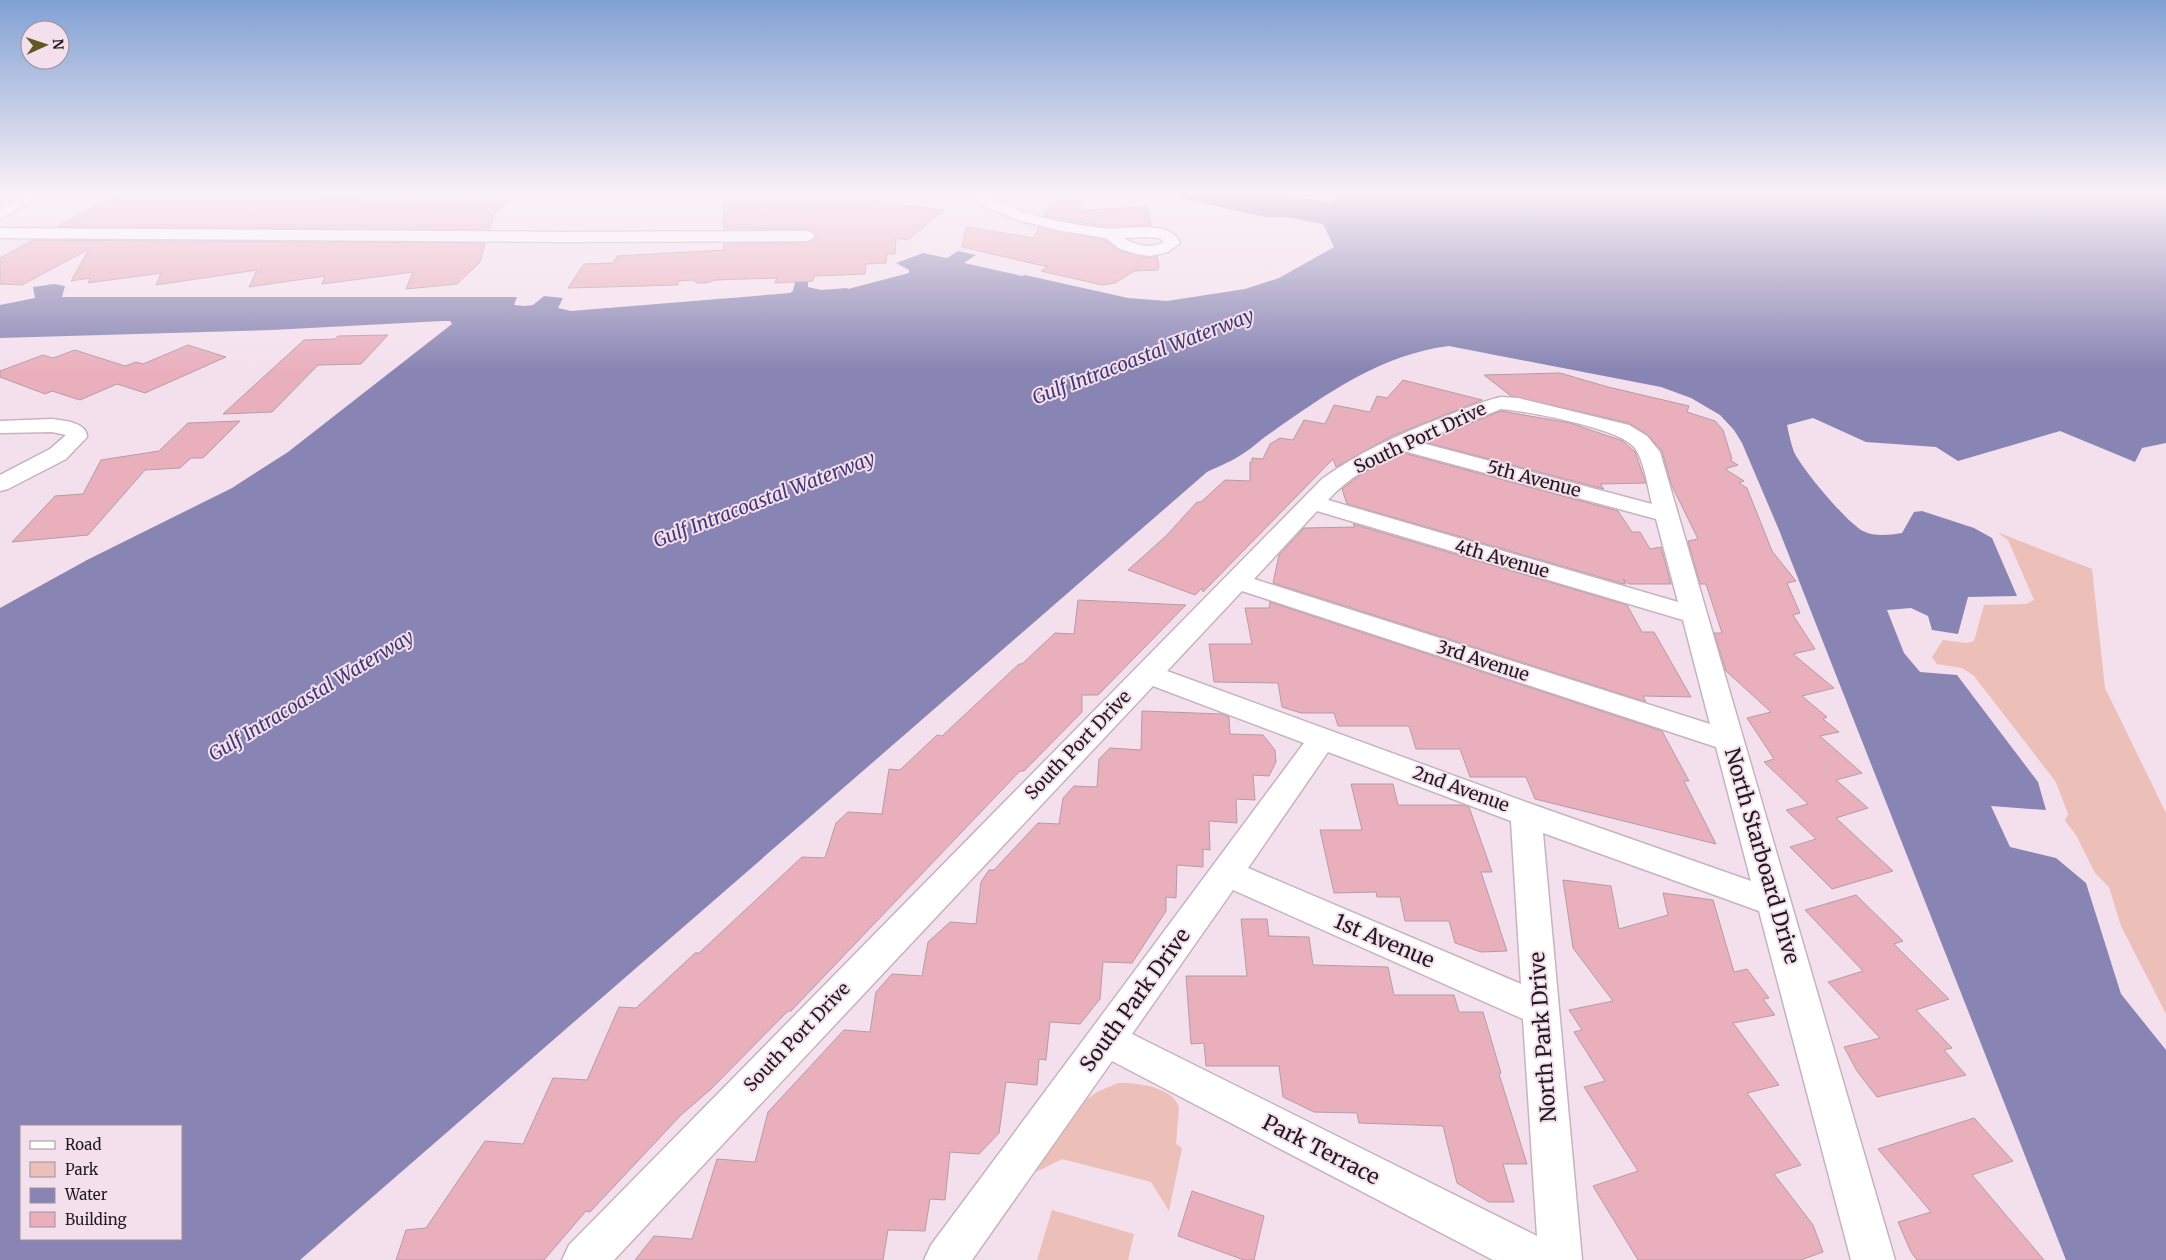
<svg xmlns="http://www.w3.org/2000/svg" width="2166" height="1260" font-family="Merriweather,serif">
<rect width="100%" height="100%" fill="#f4e0ed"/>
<!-- green -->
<g fill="#ecbfb8">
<polygon points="1997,532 2092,569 2105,688 2166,813 2166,1014 2121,926 2109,887 2095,873 2076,835 2065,821 2068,814 2056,782 1974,676 1962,668 1937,664 1932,657 1943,640 1966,643 1974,641 1984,605 2026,604 2034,600 2008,540"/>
<path d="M1118 1083C1136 1082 1173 1087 1179 1107L1176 1144 1182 1148 1169 1211 1151 1182 1062 1159 1034 1173 1087 1099 1099 1091Z"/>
<polygon points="1052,1210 1134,1234 1128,1260 1037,1260"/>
</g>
<!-- water -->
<path fill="#8884b3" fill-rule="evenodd" d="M1182 195H1279L1331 202 1340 195H2166V443L2142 448 2135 462 2060 431 1958 461 1936 447 1866 442 1813 418 1787 425C1789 434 1791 444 1794 452 1802 469 1847 523 1863 531 1875 537 1889 535 1902 533L1914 512 1922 511 1974 528 1992 538 2017 596 1968 597 1958 634 1932 630 1928 616 1911 608 1887 610 1904 653 1920 672 1957 675 2038 782 2046 810 1991 806 2010 847 2056 858 2086 883 2121 994 2166 1050V1260H2066L1779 530 1742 443 1734 430 1720 415 1691 398 1661 387 1449 346C1382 354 1326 394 1272 432 1262 438 1254 447 1244 453 1233 461 1219 466 1207 472L300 1260H0V608L87 560 232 488 288 452 452 324 450 321H442L272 330 0 338V305L35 298 33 287 54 284 65 286 62 297H517L514 305 524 306 533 305 544 296 563 298 558 308 571 311 790 293 793 291 795 282H808V287L821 290 847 288 848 289 909 273V270L896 263 923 253 947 258 958 251 976 255 964 263 1022 276 1025 275 1128 298 1167 301 1245 289 1279 278 1334 247 1323 224 1287 217H1265L1181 198ZM181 1126V1239H21V1126Z"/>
<!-- building -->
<g fill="#eaafbd" stroke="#b49da2">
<polygon points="1054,195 1086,195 1079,211 1148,206 1151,226 1101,226 1044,216"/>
<polygon points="236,196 325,197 321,199 365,199 364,201 510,200 494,214 489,230 57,227 98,204 104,204 115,198 206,198"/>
<polygon points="723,201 870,201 944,210 908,240 896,238 895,254 887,254 886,263 866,264 865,274 814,276 813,281 775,283 777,278 715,280 707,283 697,283 693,280 678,281 678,285 568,288 584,264 613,263 617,256 724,250 724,243 807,243 813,240 817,236 813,232 807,229 724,229"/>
<polygon points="966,227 1034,238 1039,227 1105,240 1119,251 1150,258 1157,256 1159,267 1158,270 1134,271 1115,283 1102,285 1041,271 1048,267 962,247"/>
<polygon points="33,240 485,243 480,262 457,284 406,289 413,272 322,284 325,276 249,287 257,270 156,285 161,273 88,283 90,278 71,281 89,249 22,285 0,284 0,258"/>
<polygon points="388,335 361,364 318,365 272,412 223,414 304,340 335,339 338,336"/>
<polygon points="188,345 226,357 145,393 117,384 80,400 52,391 45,394 0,377 0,371 43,355 53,358 75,350 125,366 136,362 143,364"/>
<polygon points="1560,373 1608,387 1689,406 1687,412 1715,421 1723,430 1732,459 1730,460 1738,465 1725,469 1744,481 1739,483 1747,488 1772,551 1796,581 1787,583 1800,613 1793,615 1815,649 1793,654 1834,688 1802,696 1827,717 1823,719 1839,732 1820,736 1862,773 1836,780 1868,808 1836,818 1893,871 1832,889 1790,847 1816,839 1786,810 1808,804 1764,762 1774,759 1747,718 1771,712 1726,671 1714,633 1722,633 1706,584 1700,584 1688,541 1698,539 1671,484 1662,451 1648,435 1629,423 1511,396 1484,375"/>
<polygon points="1403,380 1482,400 1392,436 1336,467 1333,459 1203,592 1202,588 1195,595 1128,570 1166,536 1197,502 1201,502 1225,480 1250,481 1250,462 1252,462 1252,458 1263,459 1270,444 1280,438 1293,440 1304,420 1325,424 1334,405 1370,412 1377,396 1387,398"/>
<polygon points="1501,411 1570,423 1623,441 1635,452 1646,483 1600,484 1604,489 1424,442"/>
<polygon points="240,421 203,458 191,458 180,468 145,470 88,535 12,542 55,496 83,494 101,460 159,451 188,423"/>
<polygon points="1400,452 1618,511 1632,532 1640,532 1650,549 1661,547 1671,584 1629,584 1623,579 1626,584 1624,584 1347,504 1342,489 1363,473"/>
<polygon points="1353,524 1627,605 1642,632 1654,632 1691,697 1643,696 1646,702 1273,583 1279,555 1304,528 1355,527"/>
<polygon points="1078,600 1186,605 1098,695 1082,695 1082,712 1024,771 1020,771 791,1011 788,1011 711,1089 681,1115 590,1212 586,1211 544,1260 396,1260 406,1230 426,1228 485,1141 523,1144 553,1078 587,1080 619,1007 636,1008 695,953 699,953 802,857 825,858 836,823 848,812 882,814 889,769 900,770 937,735 942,736 1019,664 1022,664 1055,633 1074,634"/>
<polygon points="1270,602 1662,731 1689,781 1684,781 1716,844 1535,799 1526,777 1470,777 1460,749 1416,749 1409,726 1338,726 1334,713 1301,713 1282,707 1278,683 1214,682 1209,644 1252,644 1245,608 1269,608"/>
<polygon points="1142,711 1222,714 1229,717 1230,734 1263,735 1275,750 1276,762 1269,776 1253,775 1255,800 1236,799 1237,823 1209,821 1210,850 1203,849 1203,867 1177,865 1176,898 1166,897 1166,911 1132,963 1103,962 1100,999 1080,1024 1050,1022 1046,1060 1039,1059 1037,1085 1006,1082 999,1133 979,1154 950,1152 945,1200 930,1199 925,1231 888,1230 883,1260 635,1260 654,1236 692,1239 717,1159 755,1162 768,1112 844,1030 870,1032 876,992 892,974 922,976 928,942 950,922 976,924 981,882 989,870 994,870 1038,823 1059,824 1063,798 1074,786 1097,787 1099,759 1110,748 1141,750"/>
<polygon points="1351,784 1393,784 1398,805 1463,805 1469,807 1492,872 1481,872 1507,951 1481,952 1455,943 1449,921 1405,921 1400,897 1377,897 1376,892 1334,893 1320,830 1362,830"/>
<polygon points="1563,880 1611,886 1619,929 1668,915 1663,893 1713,900 1734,972 1747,969 1769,998 1763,999 1775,1015 1733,1023 1779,1085 1747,1093 1801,1165 1774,1174 1813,1225 1823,1252 1801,1260 1638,1260 1593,1186 1638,1171 1584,1087 1605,1081 1574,1032 1582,1030 1569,1010 1613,1001 1573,948"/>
<polygon points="1856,895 1903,941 1894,944 1949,999 1916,1010 1952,1048 1944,1050 1966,1075 1877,1097 1857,1071 1844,1047 1880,1038 1828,982 1863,971 1805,910"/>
<polygon points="1241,919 1267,919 1269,936 1309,937 1313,965 1388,967 1394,995 1454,995 1459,1012 1483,1012 1501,1073 1499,1074 1527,1164 1503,1164 1514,1202 1489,1202 1457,1183 1443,1126 1359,1123 1357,1113 1314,1112 1283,1097 1279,1066 1206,1066 1204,1043 1191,1044 1186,976 1247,976"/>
<polygon points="1974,1118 2013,1161 1972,1175 2044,1260 1917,1260 1911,1252 1898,1222 1931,1212 1878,1149"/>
<polygon points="1192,1191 1264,1216 1254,1260 1244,1260 1178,1236"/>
</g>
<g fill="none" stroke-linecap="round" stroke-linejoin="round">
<!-- minor casing -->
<g stroke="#c7b3c0" stroke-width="3">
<g id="minor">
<polygon points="25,195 43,195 0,219 0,209"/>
<path d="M968 195C974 195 982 194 987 196 1002 201 1015 209 1030 214 1053 221 1077 225 1101 228 1123 231 1170 218 1180 243L1168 252 1150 256 1137 254 1120 249 1106 238 1057 230 1018 220 985 207ZM1145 237 1159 238 1164 242C1151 249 1136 246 1124 238Z"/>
<polygon points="0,228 563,232 807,231 812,233 815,236 812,239 807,241 563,242 0,238"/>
<path d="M1501 397 1518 398 1629 425 1647 436 1660 452 1895 1260H1851L1759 911 1543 833 1582 1260H1493L1112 1061 972 1260H924L931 1245 1304 743 1153 686 614 1260H562L569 1245 1322 479C1358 453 1397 435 1439 419 1460 411 1479 402 1501 397ZM1501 409C1527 411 1617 428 1633 446 1644 457 1648 489 1652 504L1418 442ZM1400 450 1656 519 1678 602 1328 500C1348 478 1374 463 1400 450ZM1317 511 1683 620 1710 724 1254 579ZM1242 591 1716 747 1751 881 1537 806 1167 671ZM1328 752 1511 821 1521 984 1248 868ZM1233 890 1523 1019 1537 1236 1132 1034Z"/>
<path d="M52 419C64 421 87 422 87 437L66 459 8 489 0 491V475L50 449 66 435 52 432 0 433V421Z"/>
</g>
</g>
<!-- minor -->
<use href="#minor" fill="#fff" fill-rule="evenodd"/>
</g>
<!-- sky -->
<linearGradient id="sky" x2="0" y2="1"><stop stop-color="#81a1d3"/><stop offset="0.52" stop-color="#faf1f7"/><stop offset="1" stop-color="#faf1f7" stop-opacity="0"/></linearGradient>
<rect width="2166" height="372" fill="url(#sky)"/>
<g text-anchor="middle" stroke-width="4" stroke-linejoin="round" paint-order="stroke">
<!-- street labels -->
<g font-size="18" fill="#20191e" stroke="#f4e0ed">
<text transform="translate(1420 438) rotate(-25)" y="6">South Port Drive</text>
<text transform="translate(1534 479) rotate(15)" y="6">5th Avenue</text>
<text transform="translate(1502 559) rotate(16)" y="6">4th Avenue</text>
<text transform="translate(1483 661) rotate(18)" y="6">3rd Avenue</text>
<text transform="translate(1078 745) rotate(-46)" y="6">South Port Drive</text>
<text transform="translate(1461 789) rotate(20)" y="6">2nd Avenue</text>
<text transform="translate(797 1037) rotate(-46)" y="6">South Port Drive</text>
</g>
<!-- water labels -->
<g font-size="19" font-style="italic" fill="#423774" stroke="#f4e0ed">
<text transform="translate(1143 356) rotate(-21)" y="7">Gulf Intracoastal Waterway</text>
<text transform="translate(764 499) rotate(-21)" y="7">Gulf Intracoastal Waterway</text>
<text transform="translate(311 695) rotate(-31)" y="7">Gulf Intracoastal Waterway</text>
</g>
<!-- near-street labels -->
<g font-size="21" fill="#20191e" stroke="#f4e0ed">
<text transform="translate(1762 856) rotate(74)" y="7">North Starboard Drive</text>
<text transform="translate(1384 941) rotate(23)" y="7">1st Avenue</text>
<text transform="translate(1135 1000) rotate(-54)" y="7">South Park Drive</text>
<text transform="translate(1543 1037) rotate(-94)" y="7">North Park Drive</text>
<text transform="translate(1321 1150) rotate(27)" y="7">Park Terrace</text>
</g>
</g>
<!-- legend -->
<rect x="20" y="1125" width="162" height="115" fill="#f4e0ed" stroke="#9f909a"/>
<rect x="30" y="1141" width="25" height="8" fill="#ffffff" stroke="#9f909a"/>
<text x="65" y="1150" font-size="15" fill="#20191e">Road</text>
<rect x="30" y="1162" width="25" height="15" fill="#ecbfb8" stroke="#9f909a"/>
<text x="65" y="1175" font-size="15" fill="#20191e">Park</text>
<rect x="30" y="1188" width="25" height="15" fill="#8884b3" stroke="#9f909a"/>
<text x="65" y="1200" font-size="15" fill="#20191e">Water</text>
<rect x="30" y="1212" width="25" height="15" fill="#eaafbd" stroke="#9f909a"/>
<text x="65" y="1225" font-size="15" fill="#20191e">Building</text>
<!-- north arrow -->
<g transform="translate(45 45) rotate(87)"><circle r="24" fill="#f4e0ed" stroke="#9f909a"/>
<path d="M0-4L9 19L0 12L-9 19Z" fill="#605926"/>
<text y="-8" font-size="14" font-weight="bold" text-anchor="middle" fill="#20191e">N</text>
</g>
</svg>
